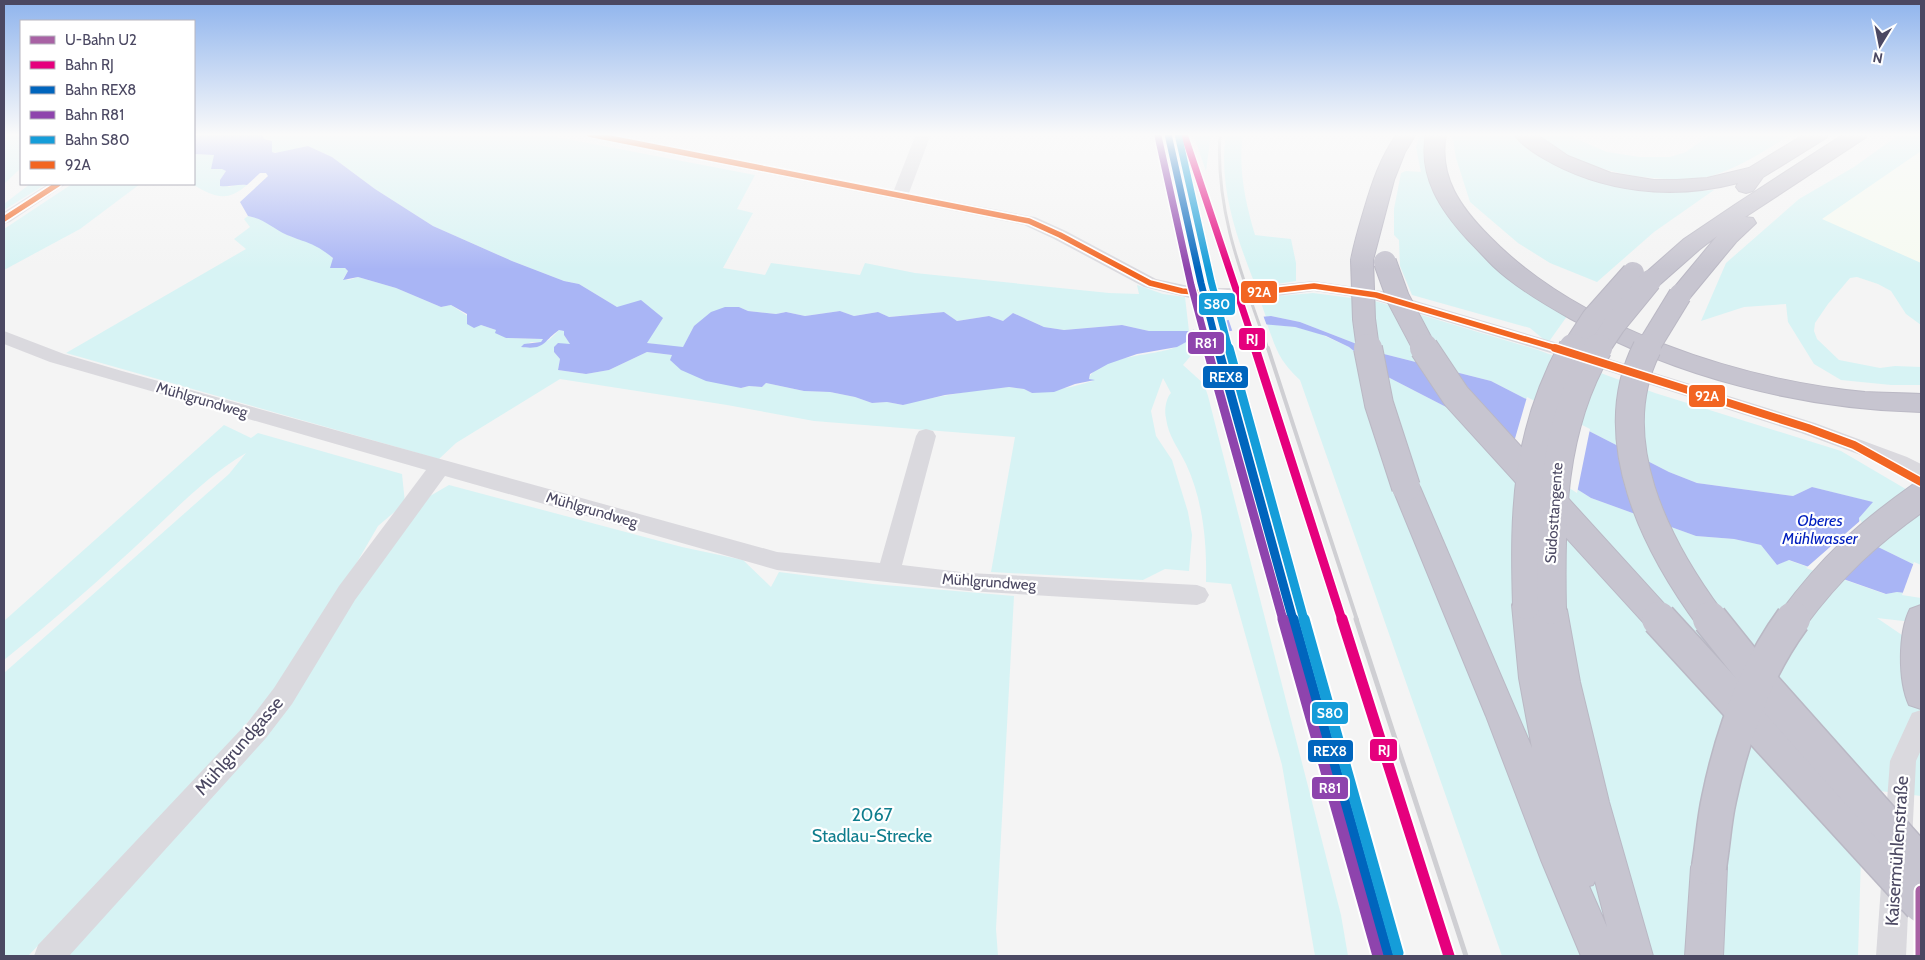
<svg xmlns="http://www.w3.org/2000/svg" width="1925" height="960" font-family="Cabin,sans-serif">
<rect width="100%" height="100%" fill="#f4f4f4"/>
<!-- commercial -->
<polygon fill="#f6faf1" points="1921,151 1921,263 1821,219 1875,182"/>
<!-- green -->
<g fill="#d7f3f4">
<polygon points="4,134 21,134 21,168 4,184"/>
<path d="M262 134H541L755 175 737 209 753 213 723 268 765 275 771 263 860 275 865 263 915 273 1109 293 1139 294 1137 285 1163 294 1185 297 1189 331H1149L1122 325 1064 330 1044 327 1013 313 1003 321 989 316 957 321 944 312 888 317 878 312 854 316 840 311 805 316 786 312 776 314 748 311 739 307 694 326 683 348 647 343 617 307 579 284 564 281 512 261 433 226 375 189 332 157 308 146C297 149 283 155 272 152V141L264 139Z"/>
<polygon points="1193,134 1211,134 1206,171"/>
<path d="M1226 134H1243C1238 169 1245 201 1255 235L1291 239 1296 263V281L1256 287C1237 238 1218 188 1226 134Z"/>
<polygon points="1420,134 1430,134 1433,187 1570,312 1548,343 1530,328 1412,295 1400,266 1399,240 1394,235 1394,209 1401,173 1406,171 1421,172 1416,147"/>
<polygon points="1452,134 1512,134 1532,152 1572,171 1650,190 1674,192 1714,190 1654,232 1597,282 1550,263 1518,243 1470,202 1456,158"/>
<path d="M1534 134H1565L1607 152 1640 157H1670L1686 152 1711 134H1792C1766 150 1740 167 1711 176 1699 179 1685 179 1673 179 1623 178 1574 165 1534 134Z"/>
<polygon points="1900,134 1921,134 1921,151 1822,219 1921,263 1921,325 1906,314 1891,291 1878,284 1857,277 1850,278 1828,304 1815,323 1814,331 1817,339 1839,360 1880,368 1895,366 1921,367 1921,385 1891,385 1841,380 1814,364 1788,322 1786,304 1744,307 1701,321 1726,263 1799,199 1854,167"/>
<path d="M194 154 215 155 211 169H222L226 171 220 180 229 187 237 184 247 185C226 203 214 197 192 184Z"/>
<polygon points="30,184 46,184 4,210 4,204"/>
<polygon points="72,184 140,184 80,229 4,270 4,229"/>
<path d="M248 216 261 218 285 234 319 246 348 271 343 279 349 280 358 277 396 288 441 307 451 305 481 325 496 330 506 338 543 339 541 342H531L522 347 549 340 559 330 564 331V335L571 345 554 352 560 359 558 370 586 374 609 370 647 352 672 355 741 388 749 386 762 387 766 383 804 391 830 392 855 397 872 403 887 402 903 405 915 401 977 390 1009 387 1024 389 1032 393 1071 387 1093 381 1089 379C1097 355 1157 356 1176 347 1181 345 1185 342 1190 340L1193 342 1191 351 1194 352 1183 365 1204 384 1208 396 1341 915 1348 956H1315L1282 765 1231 584 1206 582C1207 543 1203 500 1186 464 1179 449 1168 436 1166 418 1164 411 1166 398 1171 393L1163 378 1151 411 1156 436 1172 460 1188 512 1192 535 1189 571 1165 569 1143 580 991 572 1015 437 814 421 727 405 560 379 456 443 439 459 66 353 246 249 234 239 250 227 244 219Z"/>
<polygon points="1313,293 1375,301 1538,350 1655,393 1841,451 1921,498 1921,568 1874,545 1860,531 1859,518 1872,502 1812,487 1793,496 1697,483 1669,472 1491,381 1380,353 1300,322 1271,316 1266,317 1260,300 1266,297"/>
<path d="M1267 324 1295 327 1318 333 1349 347 1382 374 1448 408 1591 498 1696 536 1734 539 1761 545 1777 565 1788 560 1885 594 1897 592 1921 595V623L1877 618 1921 648V796L1863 789 1858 956H1502L1300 380C1279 360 1277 351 1267 324Z"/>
<path d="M224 425 251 438 258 433 402 474 405 503 378 526 349 576 269 697 207 770 28 956H4V673L229 474 246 453C210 474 181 504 150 533 103 577 54 620 4 660V621Z"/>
<polygon points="449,485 682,547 743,560 771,587 779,572 873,584 1014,596 996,929 998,956 67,956 132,883 430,496"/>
</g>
<!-- water -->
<path fill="#a9b5f5" d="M194 134H262L264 139 272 141V152L275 153 308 146 332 157 375 189 433 226 512 261 564 281 579 284 617 307 641 300 663 318 647 343 683 347 694 326 711 312 725 307H739L748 311 776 314 786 312 805 316 840 311 854 316 878 312 889 317 944 312 957 321 989 316 1003 321 1013 313 1044 327 1064 330 1122 325 1149 331H1189L1228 320 1271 316 1300 322 1380 353 1491 381 1669 472 1697 483 1793 496 1812 487 1873 502 1859 518 1860 531 1874 545 1921 568V595L1897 592 1886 594 1789 560 1777 565 1761 545 1734 539 1696 536 1591 498 1448 408 1382 374 1349 347 1326 336 1295 327 1262 324 1190 340 1177 347 1137 354 1108 364 1090 374 1089 379 1095 380 1075 384 1054 392 1032 393 1024 389 1009 387 945 395 903 405 887 402 872 403 855 397 830 392 804 391 766 383 762 387 749 386 741 388 706 381 681 370 670 360 672 355 647 352 609 370 586 374 558 370 560 359 554 352V347L558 343 570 344 564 335V331L559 330C542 342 546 350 521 347L524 344 541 342 543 339 506 338 495 333 496 330 481 325 474 328 467 324V314L451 305 441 307 396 288 358 277 343 280 348 271 345 268H330L333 258C315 243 307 243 287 235 272 228 265 219 248 216L240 202 268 176 266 173H260L247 185C237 184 230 187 220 186V180L226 171 222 169H211L214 155 194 154Z"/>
<!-- pier -->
<g fill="#f4f4f4">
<polygon points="1241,315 1263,315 1267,326 1233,333 1228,318"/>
<polygon points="1219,320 1223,335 1197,341 1193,327"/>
<polygon points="1459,377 1514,442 1527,397 1590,429 1577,493 1467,423"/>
<polygon points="1861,520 1863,530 1875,547 1841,581 1806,568"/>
<polygon points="1914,562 1921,565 1921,598 1902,595"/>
</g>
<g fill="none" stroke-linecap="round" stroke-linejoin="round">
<!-- highway casing -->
<g stroke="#bab8c4" stroke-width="2">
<g id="highway">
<path d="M1397 134H1416L1405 152 1394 180 1373 260 1370 265 1362 267 1354 265 1351 260C1354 243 1359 227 1364 210 1372 183 1380 158 1397 134Z"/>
<path d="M1426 134H1446C1438 177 1461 208 1490 237 1579 328 1739 380 1865 392 1883 393 1902 393 1921 394V412C1800 409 1677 377 1571 319 1544 304 1515 287 1493 266 1485 258 1477 249 1469 241 1441 211 1418 177 1426 134Z"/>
<path d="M1514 134H1536L1568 156 1611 173 1654 180H1677L1707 178 1749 168 1805 134H1828L1826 138 1763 177 1753 191 1746 193 1739 191 1736 187 1738 183C1673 200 1602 193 1543 158 1533 152 1520 144 1514 134Z"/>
<polygon points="1844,134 1867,134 1865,138 1745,217 1753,218 1756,223 1736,242 1688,300 1680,302 1672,300 1668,295 1717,236 1700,249 1658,286 1650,288 1642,286 1639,281 1642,276 1684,239 1736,204"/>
<path d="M1406 477 1416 480 1420 487 1532 748 1519 678 1512 605 1516 596 1527 592 1538 596 1541 602 1552 597 1563 601 1567 610 1580 682 1609 802 1653 956H1581L1541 860 1486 716 1392 487 1396 480ZM1595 881 1607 927 1589 886 1593 885Z"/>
<path d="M1921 605V709L1909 705C1898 681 1898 633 1910 609Z"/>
<polygon points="1709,849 1722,854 1727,867 1723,956 1685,956 1691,867 1696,854"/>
</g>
</g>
<!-- minor -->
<g fill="#dad9de" fill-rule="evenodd">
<polygon points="580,134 612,134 894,190 916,134 931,134 909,193 1035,217 1066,231 1156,279 1198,288 1247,288 1314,281 1382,291 1568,346 1815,423 1907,457 1921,464 1921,481 1893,467 1801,433 1554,354 1374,300 1314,291 1247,300 1198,300 1144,287 1054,239 1024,225 587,138"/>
<polygon points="48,184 66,184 10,222 4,224 4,212"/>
<polygon points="4,331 64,354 122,371 777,552 880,563 916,436 919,431 926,429 933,431 936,436 902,565 969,573 1197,585 1205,588 1209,595 1205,602 1197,605 969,591 777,570 445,476 355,600 292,704 266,738 69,956 34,956 38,945 248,722 274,688 339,586 426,470 50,362 4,344"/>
<polygon points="1921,710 1921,750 1916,761 1912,841 1908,851 1898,855 1888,851 1884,841 1890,761 1912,713"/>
<polygon points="1896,858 1906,862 1910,872 1906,956 1876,956 1882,872 1886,862"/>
</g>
<!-- highway -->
<use href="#highway" fill="#c7c5d0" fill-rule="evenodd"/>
<!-- rail-far2 -->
<path stroke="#cfcfd3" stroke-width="3" d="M1220 134C1215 212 1243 278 1268 349"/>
<!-- rail-far1 -->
<polyline stroke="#cfcfd3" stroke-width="4" points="1268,348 1357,620"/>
<!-- rail -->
<polyline stroke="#cfcfd3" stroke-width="5" points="1356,619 1466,956"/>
<!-- highway-bridge-far2 casing -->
<g stroke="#bab8c4" stroke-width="24" stroke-linecap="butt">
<g id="highway-bridge-far2">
<polyline points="1362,260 1364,319 1368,349"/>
<polyline points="1385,262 1398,298 1425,349"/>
<polyline points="1573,349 1593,318 1633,273"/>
<polyline points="1598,349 1614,325 1650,281"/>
<polyline points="1647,349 1680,295"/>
</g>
</g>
<!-- highway-bridge-far1 casing -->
<g stroke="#bab8c4" stroke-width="30" stroke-linecap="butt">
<g id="highway-bridge-far1">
<polyline points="1368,348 1379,404 1406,487"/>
<polyline points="1424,348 1456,396 1660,620"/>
<path d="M1647 348C1601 439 1656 546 1711 620"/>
<path d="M1527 605C1524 509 1526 435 1573 348"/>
<path d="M1552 610C1550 520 1551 428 1598 348"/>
<path d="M1792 620C1832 566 1867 534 1921 496"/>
</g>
</g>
<!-- highway-bridge casing -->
<g stroke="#bab8c4" stroke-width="37" stroke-linecap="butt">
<g id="highway-bridge">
<polyline points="1659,619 1921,905"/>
<polyline points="1710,619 1766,689 1921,863"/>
<path d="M1709 867C1713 844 1714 821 1719 799 1732 736 1755 671 1793 619"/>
</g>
</g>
<!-- highway-bridge-far2 -->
<use href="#highway-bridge-far2" stroke="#c7c5d0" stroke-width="22"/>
<!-- highway-bridge-far1 -->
<use href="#highway-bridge-far1" stroke="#c7c5d0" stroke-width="28"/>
<!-- highway-bridge -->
<use href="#highway-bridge" stroke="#c7c5d0" stroke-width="34"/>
<!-- bus-1-far1 casing -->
<g stroke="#fff" stroke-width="9">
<g id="bus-1-far1">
<polyline points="589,134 1029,221 1060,235 1150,283 1182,291 1234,295 1314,286 1376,295 1559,349"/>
<polyline points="4,219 58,184"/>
</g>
</g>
<!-- bus-1 casing -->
<g stroke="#fff" stroke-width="11">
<polyline id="bus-1" points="1555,348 1808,428 1854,445 1921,482"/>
</g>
<!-- bus-1-far1 -->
<use href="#bus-1-far1" stroke="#f26522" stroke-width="5.5"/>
<!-- bus-1 -->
<use href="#bus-1" stroke="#f26522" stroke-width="8"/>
<!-- rail-1-far2 casing -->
<g stroke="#fff" stroke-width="10">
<polyline id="rail-1-far2" points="1184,134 1256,349"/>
</g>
<!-- rail-1-far1 casing -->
<g stroke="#fff" stroke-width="12">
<polyline id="rail-1-far1" points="1255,348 1342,620"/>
</g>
<!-- rail-1 casing -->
<g stroke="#fff" stroke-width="15">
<polyline id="rail-1" points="1342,619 1449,956"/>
</g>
<!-- rail-2-far2 casing -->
<g stroke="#fff" stroke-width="10">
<polyline id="rail-2-far2" points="1168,134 1201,283 1218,349"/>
</g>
<!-- rail-2-far1 casing -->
<g stroke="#fff" stroke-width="12">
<polyline id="rail-2-far1" points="1218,348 1293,620"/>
</g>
<!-- rail-2 casing -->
<g stroke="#fff" stroke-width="15">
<polyline id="rail-2" points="1293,619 1388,956"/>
</g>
<!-- rail-3-far2 casing -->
<g stroke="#fff" stroke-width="10">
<polyline id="rail-3-far2" points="1158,136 1191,285 1208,349"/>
</g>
<!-- rail-3-far1 casing -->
<g stroke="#fff" stroke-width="12">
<polyline id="rail-3-far1" points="1207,348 1283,620"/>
</g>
<!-- rail-3 casing -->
<g stroke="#fff" stroke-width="15">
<polyline id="rail-3" points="1283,619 1378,956"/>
</g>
<!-- rail-4-far2 casing -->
<g stroke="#fff" stroke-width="10">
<polyline id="rail-4-far2" points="1178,134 1211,281 1229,349"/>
</g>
<!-- rail-4-far1 casing -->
<g stroke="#fff" stroke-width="12">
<polyline id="rail-4-far1" points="1229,348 1304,620"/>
</g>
<!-- rail-4 casing -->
<g stroke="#fff" stroke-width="15">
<polyline id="rail-4" points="1304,619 1398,953"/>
</g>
<!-- rail-1-far2 -->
<use href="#rail-1-far2" stroke="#e5007d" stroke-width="7"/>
<!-- rail-1-far1 -->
<use href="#rail-1-far1" stroke="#e5007d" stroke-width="9"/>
<!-- rail-1 -->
<use href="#rail-1" stroke="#e5007d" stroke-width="11"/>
<!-- rail-2-far2 -->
<use href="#rail-2-far2" stroke="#0065bd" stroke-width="7"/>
<!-- rail-2-far1 -->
<use href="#rail-2-far1" stroke="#0065bd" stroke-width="9"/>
<!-- rail-2 -->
<use href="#rail-2" stroke="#0065bd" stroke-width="11"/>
<!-- rail-3-far2 -->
<use href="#rail-3-far2" stroke="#8e44ad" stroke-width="7"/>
<!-- rail-3-far1 -->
<use href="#rail-3-far1" stroke="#8e44ad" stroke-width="9"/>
<!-- rail-3 -->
<use href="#rail-3" stroke="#8e44ad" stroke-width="11"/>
<!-- rail-4-far2 -->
<use href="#rail-4-far2" stroke="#159dd9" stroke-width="7"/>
<!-- rail-4-far1 -->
<use href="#rail-4-far1" stroke="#159dd9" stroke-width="9"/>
<!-- rail-4 -->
<use href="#rail-4" stroke="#159dd9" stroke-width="11"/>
<!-- metro-1 casing -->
<g stroke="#fff" stroke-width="15">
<polyline id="metro-1" points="1921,891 1921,956"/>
</g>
<!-- metro-1 -->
<use href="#metro-1" stroke="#a862a4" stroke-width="11"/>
</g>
<!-- sky -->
<linearGradient id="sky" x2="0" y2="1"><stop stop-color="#8fb4ed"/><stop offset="0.5" stop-color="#fafafa"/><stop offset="1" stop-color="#fafafa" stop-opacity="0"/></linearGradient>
<rect width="1925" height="269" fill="url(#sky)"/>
<g text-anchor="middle" stroke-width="4.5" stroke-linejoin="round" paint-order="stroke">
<!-- street labels -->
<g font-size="15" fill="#4b4862" stroke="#fff">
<text transform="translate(202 400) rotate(16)" y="5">Mühlgrundweg</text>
<text transform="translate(592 510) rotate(16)" y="5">Mühlgrundweg</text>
<text transform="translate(1554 513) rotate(-86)" y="5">Südosttangente</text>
<text transform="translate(989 582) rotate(4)" y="5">Mühlgrundweg</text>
</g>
<!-- water labels -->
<g font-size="16" font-style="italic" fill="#001ebe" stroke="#fff">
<text x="1820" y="526">Oberes<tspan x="1820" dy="18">Mühlwasser</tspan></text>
</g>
<!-- near-street labels -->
<g font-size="18" fill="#4b4862" stroke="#fff">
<text transform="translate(239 746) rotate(-49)" y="6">Mühlgrundgasse</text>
<text transform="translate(1897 851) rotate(-86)" y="6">Kaisermühlenstraße</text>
</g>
<!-- near-park labels -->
<g font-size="18" fill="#0f7d8d" stroke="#fff">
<text x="872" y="821">2067<tspan x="872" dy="21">Stadlau-Strecke</tspan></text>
</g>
</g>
<g stroke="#fff" stroke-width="2">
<rect x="1240" y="280" width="38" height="24" rx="5" fill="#f26522"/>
<rect x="1198" y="292" width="38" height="24" rx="5" fill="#159dd9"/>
<rect x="1238" y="327" width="28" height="24" rx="5" fill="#e5007d"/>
<rect x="1187" y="331" width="38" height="24" rx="5" fill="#8e44ad"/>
<rect x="1202" y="365" width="47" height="24" rx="5" fill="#0065bd"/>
<rect x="1688" y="384" width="38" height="24" rx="5" fill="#f26522"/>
<rect x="1311" y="701" width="38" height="24" rx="5" fill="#159dd9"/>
<rect x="1369" y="738" width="29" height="24" rx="5" fill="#e5007d"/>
<rect x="1307" y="739" width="47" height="24" rx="5" fill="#0065bd"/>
<rect x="1311" y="776" width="38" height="24" rx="5" fill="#8e44ad"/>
</g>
<g font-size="14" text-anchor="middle" font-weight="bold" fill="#fff">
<text x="1259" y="297">92A</text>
<text x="1217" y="309">S80</text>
<text x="1252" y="344">RJ</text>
<text x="1206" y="348">R81</text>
<text x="1226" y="382">REX8</text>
<text x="1707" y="401">92A</text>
<text x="1330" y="718">S80</text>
<text x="1384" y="755">RJ</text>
<text x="1330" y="756">REX8</text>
<text x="1330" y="793">R81</text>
</g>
<!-- border -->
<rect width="1925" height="960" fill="none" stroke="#4b4862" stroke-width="10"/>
<!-- legend -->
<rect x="20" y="20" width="175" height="165" fill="#ffffff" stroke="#b7b6c0"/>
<rect x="30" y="36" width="25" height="8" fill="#a862a4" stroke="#b7b6c0"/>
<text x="65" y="45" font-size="15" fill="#4b4862">U-Bahn U2</text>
<rect x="30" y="61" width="25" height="8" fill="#e5007d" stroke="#b7b6c0"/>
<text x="65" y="70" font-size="15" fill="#4b4862">Bahn RJ</text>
<rect x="30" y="86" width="25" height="8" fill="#0065bd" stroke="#b7b6c0"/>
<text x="65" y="95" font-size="15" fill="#4b4862">Bahn REX8</text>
<rect x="30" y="111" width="25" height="8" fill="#8e44ad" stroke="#b7b6c0"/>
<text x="65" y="120" font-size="15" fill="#4b4862">Bahn R81</text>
<rect x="30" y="136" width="25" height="8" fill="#159dd9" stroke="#b7b6c0"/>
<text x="65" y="145" font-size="15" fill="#4b4862">Bahn S80</text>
<rect x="30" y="161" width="25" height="8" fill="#f26522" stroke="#b7b6c0"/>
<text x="65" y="170" font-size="15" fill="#4b4862">92A</text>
<!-- north arrow -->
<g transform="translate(1880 45) rotate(190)" stroke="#ffffff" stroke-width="4" paint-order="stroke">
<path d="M0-4L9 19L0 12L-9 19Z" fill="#4b4862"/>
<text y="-8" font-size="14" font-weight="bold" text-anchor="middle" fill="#4b4862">N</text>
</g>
</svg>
